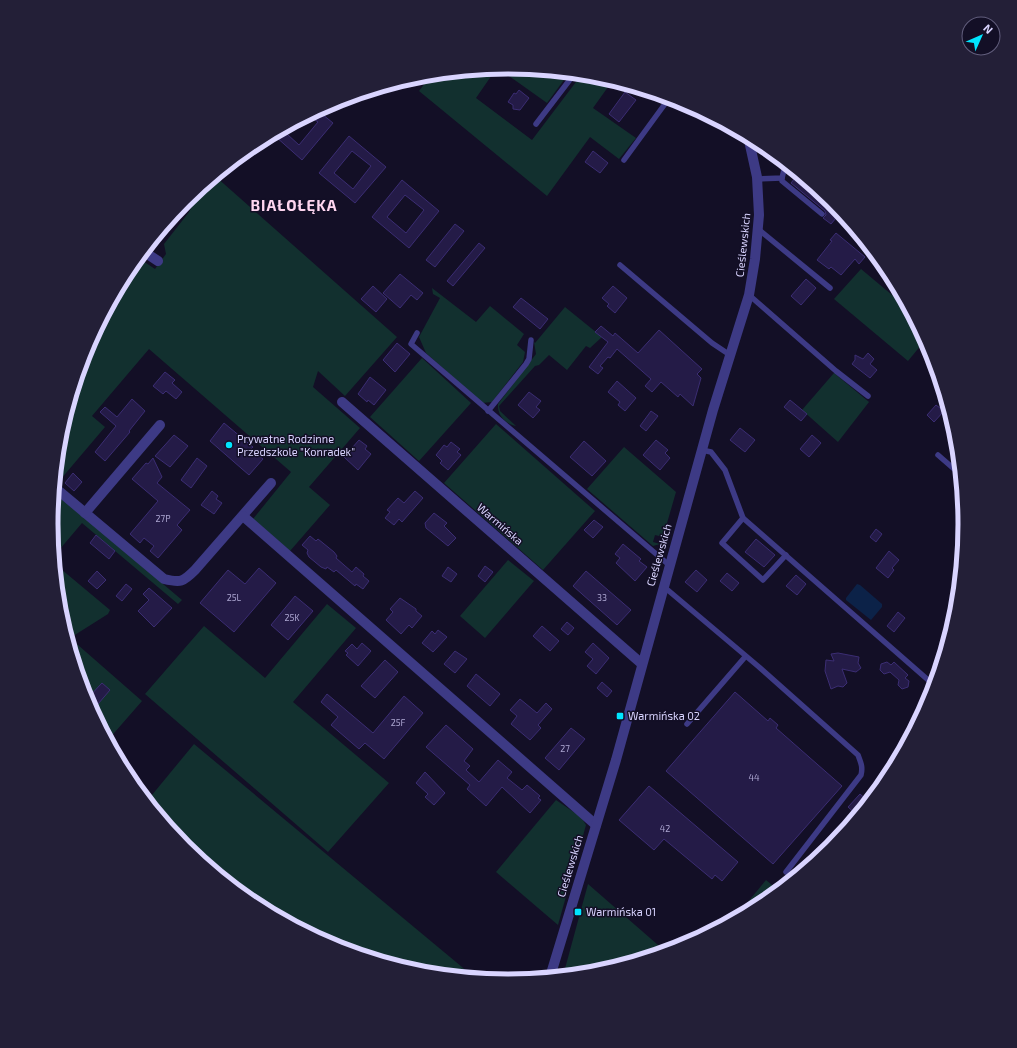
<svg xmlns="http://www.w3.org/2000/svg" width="1017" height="1048" font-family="'Exo 2',sans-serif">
<rect width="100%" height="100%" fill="#130f26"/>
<!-- green -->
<g fill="#12302f">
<polygon points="509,67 569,73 547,103 498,68"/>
<polygon points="489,68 494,72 476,98 532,140 582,74 598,75 613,80 593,108 636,138 619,159 590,137 547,196 419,91 432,74"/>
<polygon points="215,176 397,337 345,396 318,371 313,387 360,428 309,487 330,505 290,551 253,519 291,472 149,349 92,416 105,427 55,486 60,435 86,349 121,283 140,259 155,269 166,254 164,244 189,212 203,186"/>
<polygon points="861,269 910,310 926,339 908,361 834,299"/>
<polygon points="432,288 476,322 490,306 524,334 517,345 525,352 523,362 492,402 482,403 426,353 419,337 440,298 433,294"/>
<path d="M565 307 602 337 590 348 586 346 567 370 549 355 539 365 535 366 499 406 500 411 516 426C505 424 497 415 498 404L536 354 534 342 535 343Z"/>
<polygon points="422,358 471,403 419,461 370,417"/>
<polygon points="834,373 869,402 838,442 802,410"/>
<polygon points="496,424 595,511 543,570 444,483"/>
<polygon points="624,447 676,492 663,537 655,535 653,542 660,544 653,546 587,489"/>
<polygon points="54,492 182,600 178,604 82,523 54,556 51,524"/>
<polygon points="508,560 534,581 485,638 460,616"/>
<polygon points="55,564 110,610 108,614 70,638 142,701 108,740 86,699 60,613"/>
<polygon points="327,604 356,628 293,702 389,783 328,852 145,694 204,626 265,678"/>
<polygon points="194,744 462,967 473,978 419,973 333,947 254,904 185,847 147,801"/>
<polygon points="556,800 581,817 586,825 558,925 496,872"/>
<polygon points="766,880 779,891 762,905 732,921"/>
<polygon points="588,884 666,952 598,973 563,976"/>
</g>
<!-- water -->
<polygon fill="#0c2248" points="857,584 860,585 882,604 882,607 871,620 846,600 846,598"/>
<!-- building -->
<g fill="#241b47" stroke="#3b2d73" fill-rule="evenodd">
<polygon points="519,90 529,98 520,110 513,109 513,105 508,102 514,93 516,94"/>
<polygon points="625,92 636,100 619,122 609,114"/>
<polygon points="317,110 333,123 302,160 275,136 279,130 297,121 287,134 299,145 318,122 308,115"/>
<path d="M349 136 386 167 355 203 319 173ZM352 151 371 166 353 189 334 173Z"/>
<polygon points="593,151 608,163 600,173 585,162"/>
<polygon points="799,173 832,201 841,212 831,224 823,218 826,215 825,211 791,183"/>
<path d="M402 180 439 211 409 248 372 217ZM405 195 424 210 406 233 387 217Z"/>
<polygon points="455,224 464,231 435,267 426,260"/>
<polygon points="836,233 865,257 859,264 855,259 841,275 831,267 829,269 817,260 832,241 830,240"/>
<polygon points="479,243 485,248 453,286 447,281"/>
<polygon points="400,274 423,293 417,300 411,295 400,308 383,293"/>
<polygon points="806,279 816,288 801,305 791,296"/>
<polygon points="373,286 387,299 376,312 361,299"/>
<polygon points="613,286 627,298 615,313 607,306 609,304 602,298"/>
<polygon points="521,298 548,319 540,329 513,307"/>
<polygon points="601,326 613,336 615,333 638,353 659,330 702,369 697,374 701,378 693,406 680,394 678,397 661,382 652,392 645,386 651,379 617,349 610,358 608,357 600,366 603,368 598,374 589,367 608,342 595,332"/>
<polygon points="397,343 410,354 395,372 383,360"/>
<polygon points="868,353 874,359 870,364 877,370 870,378 852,364 855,360 855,355 863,359"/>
<polygon points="165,372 175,380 172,383 182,392 176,399 166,391 163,394 153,386"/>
<polygon points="370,377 386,390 374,405 368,400 367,402 358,394"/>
<polygon points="617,381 636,398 625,411 618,405 620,402 608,392"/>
<polygon points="529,392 541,401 536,407 540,410 533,418 518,405"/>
<polygon points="132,399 145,411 129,431 130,432 105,461 95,452 116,426 100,412 105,407 117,417"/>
<polygon points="790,400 807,414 801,421 784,407"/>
<polygon points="936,405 944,411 934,422 927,415"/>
<polygon points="651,411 658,416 646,431 640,426"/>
<polygon points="224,423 253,447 251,449 263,459 249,475 210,441"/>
<polygon points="740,428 755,440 745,452 730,440"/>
<polygon points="174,435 188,446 170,467 155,456"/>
<polygon points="812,435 821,443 809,457 800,449"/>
<polygon points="359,440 367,446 365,449 371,454 358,470 344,457"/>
<polygon points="656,440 668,450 665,453 670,458 660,470 643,455"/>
<polygon points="584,441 606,461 592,476 570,457"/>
<polygon points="451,442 460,449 457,452 461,455 448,470 440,463 442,461 436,455 444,445 447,447"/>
<polygon points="153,458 162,477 157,483 190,510 177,525 182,530 158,558 150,551 154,546 144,538 140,543 130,534 158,501 132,479 146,463 148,464"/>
<polygon points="197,458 207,466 191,488 181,480"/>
<polygon points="73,473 82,482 74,491 65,483"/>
<polygon points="212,491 218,496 216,499 222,503 214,514 201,505"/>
<polygon points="415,491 423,498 402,522 399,519 394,525 385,518 390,512 387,510 398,498 404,503"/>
<polygon points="434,513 447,523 444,526 456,538 448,546 426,528 425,523"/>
<polygon points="594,520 603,527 593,538 584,530"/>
<polygon points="876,529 882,534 876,542 870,537"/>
<polygon points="96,535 115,551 109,559 90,543"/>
<polygon points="310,536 316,541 318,539 334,552 337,556 336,558 352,572 356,567 364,574 363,576 369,581 363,589 356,584 355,586 336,570 334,572 327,567 326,569 321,567 309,557 307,553 308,550 302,545"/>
<polygon points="756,539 775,555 764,567 745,552"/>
<polygon points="623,544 641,559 639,561 647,567 635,581 616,563 620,558 615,554"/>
<polygon points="889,551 899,560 892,568 894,570 888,578 876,568"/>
<polygon points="485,566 493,572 485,582 478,576"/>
<polygon points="448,567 457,574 451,582 442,576"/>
<polygon points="259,568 276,583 234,632 200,603 228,570 245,584"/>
<polygon points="696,570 707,580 697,592 685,582"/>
<polygon points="97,571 106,580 97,589 88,581"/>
<polygon points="586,571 631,610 617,625 573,586"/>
<polygon points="727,573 739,583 732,591 720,581"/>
<polygon points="796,575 806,584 797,595 786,586"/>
<polygon points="126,584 132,589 122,601 116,596"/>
<polygon points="149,588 172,608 154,627 138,611 149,600 143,594"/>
<polygon points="295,596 313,611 288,640 271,625"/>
<polygon points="400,598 416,609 416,611 422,616 412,628 409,625 401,634 386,620 393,612 390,609"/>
<polygon points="898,612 905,618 894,632 887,626"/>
<polygon points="567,622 574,628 568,635 561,629"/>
<polygon points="542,626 559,641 550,651 533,636"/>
<polygon points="438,630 447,637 433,652 422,643 432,631 435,634"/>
<polygon points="362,643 371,651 358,666 346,655 348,653 345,651 352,644 357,649"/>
<polygon points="593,643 609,658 596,674 587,666 593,659 585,652"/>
<polygon points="455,651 467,659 455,673 444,664"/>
<polygon points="838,653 859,657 858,663 861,668 856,672 842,669 847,683 843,687 838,686 831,689 825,671 826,660 834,661 831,654"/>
<polygon points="385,660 398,672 375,698 361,686"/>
<polygon points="887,662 891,665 894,662 908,675 905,678 909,681 908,687 902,689 898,685 899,680 890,672 884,674 880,670 881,664"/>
<polygon points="476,674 500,694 490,706 467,686"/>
<polygon points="602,682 612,691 607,697 597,688"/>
<polygon points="102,683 110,690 92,711 86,700"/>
<polygon points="735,692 768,721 770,718 778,725 776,728 842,786 773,864 666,771"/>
<polygon points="327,694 373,733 404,696 423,713 384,759 365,743 359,749 331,725 338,717 321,702"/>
<polygon points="520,699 537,713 546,703 552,709 538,725 541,728 530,740 511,724 517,716 510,710"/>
<polygon points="446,725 473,749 464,761 470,766 466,770 479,782 498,760 512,772 507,778 522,790 527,785 540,796 538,798 541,800 530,813 502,787 486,806 467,789 470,785 426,747"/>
<polygon points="571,728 585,739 559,770 545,758"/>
<polygon points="425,772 445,793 434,805 425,797 428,794 416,783"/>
<polygon points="649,786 738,862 722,881 715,875 712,879 664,839 654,850 619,820"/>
<polygon points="860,794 869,802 858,816 848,807"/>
</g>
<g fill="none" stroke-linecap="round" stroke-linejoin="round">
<!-- service -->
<g stroke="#3d3a85" stroke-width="5.5">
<polyline points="536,124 575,73"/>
<polyline points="624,160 670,97"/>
<polyline points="782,178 782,181 822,214"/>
<polyline points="757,179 782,178 786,162"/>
<polyline points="758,229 830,288"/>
<polyline points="620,265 712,343 730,355"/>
<polyline points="749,295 836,371 868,396"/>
<polyline points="417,333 411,344 669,565"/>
<polyline points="488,411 526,364 529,359 531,340"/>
<polyline points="702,450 711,452 725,470 743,518 935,686"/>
<polyline points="938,455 961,475"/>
<polyline points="743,518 722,543 763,580 786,555"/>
<path d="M663 586 759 667 858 755C861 763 863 767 861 775L786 872"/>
<polyline points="687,724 745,657"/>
</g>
<!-- minor -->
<g stroke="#3d3a85" stroke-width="10">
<polyline points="143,251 158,261"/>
<polyline points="144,251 162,228"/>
<polyline points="342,402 642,664"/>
<path d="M59 491 164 579C181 583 183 582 195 570L271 483"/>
<polyline points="85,513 160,425"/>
<polyline points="243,516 596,825"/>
</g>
<!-- tertiary -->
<polyline stroke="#3d3a85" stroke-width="10" points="550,977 616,760 713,410 749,295 755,259 759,215 757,177 748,136"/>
</g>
<!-- markers -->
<g fill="#00e5ff" stroke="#130f26" stroke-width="1.5">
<circle cx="229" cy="445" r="4"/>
<rect x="616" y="712" width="8" height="8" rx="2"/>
<rect x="574" y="908" width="8" height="8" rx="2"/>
</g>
<g text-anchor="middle" stroke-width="3" stroke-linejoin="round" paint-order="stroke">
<!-- number labels -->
<g font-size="9" fill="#aca6d1">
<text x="163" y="522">27P</text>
<text x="234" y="601">25L</text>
<text x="602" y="601">33</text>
<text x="292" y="621">25K</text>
<text x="398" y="726">25F</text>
<text x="565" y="752">27</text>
<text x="754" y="781">44</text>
<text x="665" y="832">42</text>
</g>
<!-- street labels -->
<g font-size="11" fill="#d9d4ff" stroke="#130f26">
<text transform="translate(743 245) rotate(-84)" y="4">Cieślewskich</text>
<text transform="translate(500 524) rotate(41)" y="4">Warmińska</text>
<text transform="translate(659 555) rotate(-74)" y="4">Cieślewskich</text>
<text transform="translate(570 866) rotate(-73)" y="4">Cieślewskich</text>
</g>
<!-- poi labels -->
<g font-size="11" fill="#d9d4ff" stroke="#130f26" text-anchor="start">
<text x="237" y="443">Prywatne Rodzinne<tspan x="237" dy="13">Przedszkole "Konradek"</tspan></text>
<text x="628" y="720">Warmińska 02</text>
<text x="586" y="916">Warmińska 01</text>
</g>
<!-- district labels -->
<g font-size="15" font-weight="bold" letter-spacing="1" fill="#ffd6f0" stroke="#130f26">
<text x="294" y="211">BIAŁOŁĘKA</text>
</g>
</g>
<!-- crop -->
<path d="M0 0H1017V1048H0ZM58 524a450 450 0 1 1 900 0a450 450 0 1 1-900 0Z" fill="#231f37" fill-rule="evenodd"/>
<path fill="none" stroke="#d9d4ff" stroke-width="5" d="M58 524a450 450 0 1 1 900 0a450 450 0 1 1-900 0Z"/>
<!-- north arrow -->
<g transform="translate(981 36) rotate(45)"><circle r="19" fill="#130f26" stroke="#625e7d"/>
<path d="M0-3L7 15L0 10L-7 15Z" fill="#00e5ff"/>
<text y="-6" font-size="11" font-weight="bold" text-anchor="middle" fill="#d9d4ff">N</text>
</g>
</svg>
